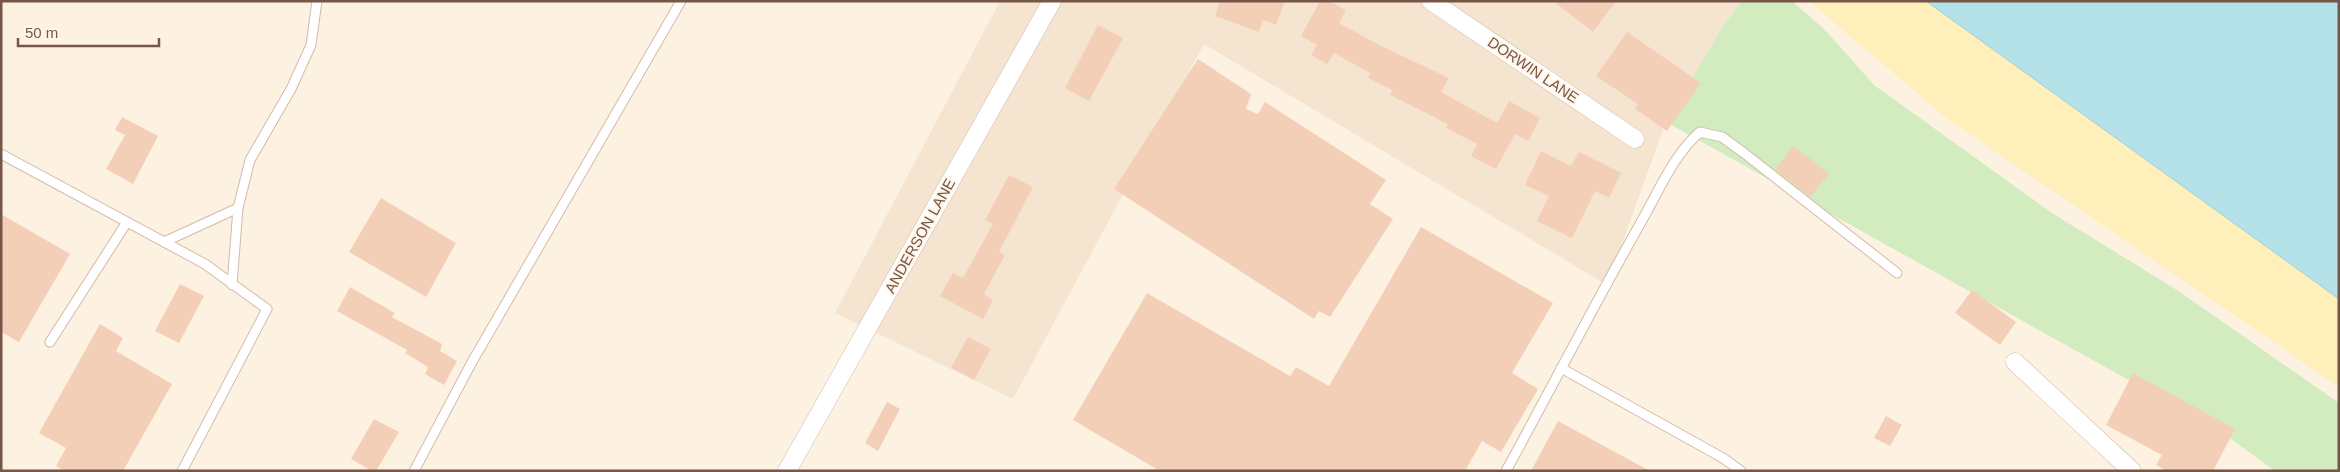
<svg xmlns="http://www.w3.org/2000/svg" width="2340" height="472" font-family="Arial,sans-serif">
<rect width="100%" height="100%" fill="#fdf2e2"/>
<!-- residential -->
<polygon fill="#f5e4d0" points="1000,1 1742,1 1721,29 1666,122 1607,285 1204,44 1013,399 835,313"/>
<!-- green -->
<polygon fill="#d2ecbf" points="1742,1 1792,1 1826,31 1874,85 2052,213 2177,290 2339,403 2339,471 2275,471 2220,431 1666,122 1721,29"/>
<!-- sand -->
<polygon fill="#ffefba" points="1809,1 1926,1 2339,299 2339,387 1946,118"/>
<!-- water -->
<polygon fill="#b5e1e8" stroke="#9bd1da" points="1926,1 2339,1 2339,299"/>
<!-- building -->
<g fill="#f4cfb8">
<polygon points="1220,1 1285,1 1276,25 1263,20 1259,32 1215,16"/>
<polygon points="1320,1 1329,1 1346,10 1339,23 1383,47 1449,78 1441,92 1497,123 1509,101 1540,118 1528,141 1515,134 1496,169 1471,156 1477,144 1446,128 1448,124 1390,95 1393,90 1368,78 1370,73 1334,53 1327,64 1311,55 1317,45 1301,36"/>
<polygon points="1553,1 1616,1 1593,32"/>
<polygon points="1098,25 1123,38 1089,101 1065,88"/>
<polygon points="1627,32 1701,83 1667,131 1635,109 1638,104 1596,76"/>
<polygon points="1198,59 1251,94 1246,109 1258,114 1265,102 1386,180 1370,204 1393,219 1330,317 1319,311 1314,319 1114,189"/>
<polygon points="122,117 158,136 133,184 106,169 125,135 115,130"/>
<polygon points="1794,146 1829,174 1810,197 1775,169"/>
<polygon points="1541,151 1571,166 1579,152 1621,173 1609,198 1595,191 1572,238 1537,221 1549,196 1525,185"/>
<polygon points="1009,175 1033,187 999,252 1005,255 984,294 993,300 983,319 940,296 953,273 963,278 993,224 985,220"/>
<polygon points="381,198 456,243 426,297 349,252"/>
<polygon points="1,214 70,254 19,342 1,332"/>
<polygon points="1421,227 1553,303 1512,373 1538,389 1501,452 1482,441 1465,471 1160,471 1073,420 1147,293 1290,376 1296,367 1329,386"/>
<polygon points="180,284 204,296 179,343 155,331"/>
<polygon points="350,287 395,313 392,317 442,344 440,351 457,361 444,385 425,374 428,367 405,353 407,350 337,311"/>
<polygon points="1972,290 2016,322 2000,345 1955,313"/>
<polygon points="100,324 123,338 116,351 172,384 123,471 64,471 56,466 66,448 39,433"/>
<polygon points="968,337 991,349 974,380 951,368"/>
<polygon points="2133,373 2235,429 2213,471 2167,471 2156,465 2162,455 2106,425"/>
<polygon points="887,402 900,409 878,451 865,443"/>
<polygon points="1886,416 1902,425 1890,446 1874,438"/>
<polygon points="374,419 399,432 376,471 372,471 351,459"/>
<polygon points="1558,421 1650,471 1531,471"/>
</g>
<g fill="none" stroke-linecap="round" stroke-linejoin="round">
<!-- service casing -->
<g stroke="#d1bbab" stroke-width="11">
<g id="service">
<polyline points="1,154 205,264 267,309 182,471"/>
<polyline points="164,242 238,208"/>
<polyline points="232,285 238,208 250,160 291,89 311,45 317,1"/>
<polyline points="50,342 127,222"/>
<polyline points="1561,368 1723,458 1741,471"/>
<polyline points="414,471 472,362 681,1"/>
<path d="M1506 471C1551 389 1594 305 1640 224 1658 193 1673 155 1700 132L1722 137 1744 153 1897 273"/>
</g>
</g>
<!-- minor casing -->
<g stroke="#d1bbab" stroke-width="19">
<g id="minor">
<polyline points="1431,1 1635,139"/>
<polyline points="2015,362 2132,471"/>
<polyline points="787,471 1052,1"/>
</g>
</g>
<!-- service -->
<use href="#service" stroke="#fff" stroke-width="9"/>
<!-- minor -->
<use href="#minor" stroke="#fff" stroke-width="18"/>
</g>
<g text-anchor="middle" stroke-width="4" stroke-linejoin="round" paint-order="stroke">
<!-- street labels -->
<g font-size="15" fill="#765747" stroke="#fff6e9">
<text transform="translate(1533 70) rotate(34)" y="5">DORWIN LANE</text>
<text transform="translate(920 236) rotate(-61)" y="5">ANDERSON LANE</text>
</g>
</g>
<!-- border -->
<rect width="2340" height="472" fill="none" stroke="#765747" stroke-width="5"/>
<!-- scale -->
<path d="M18 38v8h141v-8" fill="none" stroke="#765747" stroke-width="2.5"/>
<text x="25" y="38" font-size="15" fill="#765747" stroke="#fff6e9" stroke-width="4" paint-order="stroke">50 m</text>
</svg>
